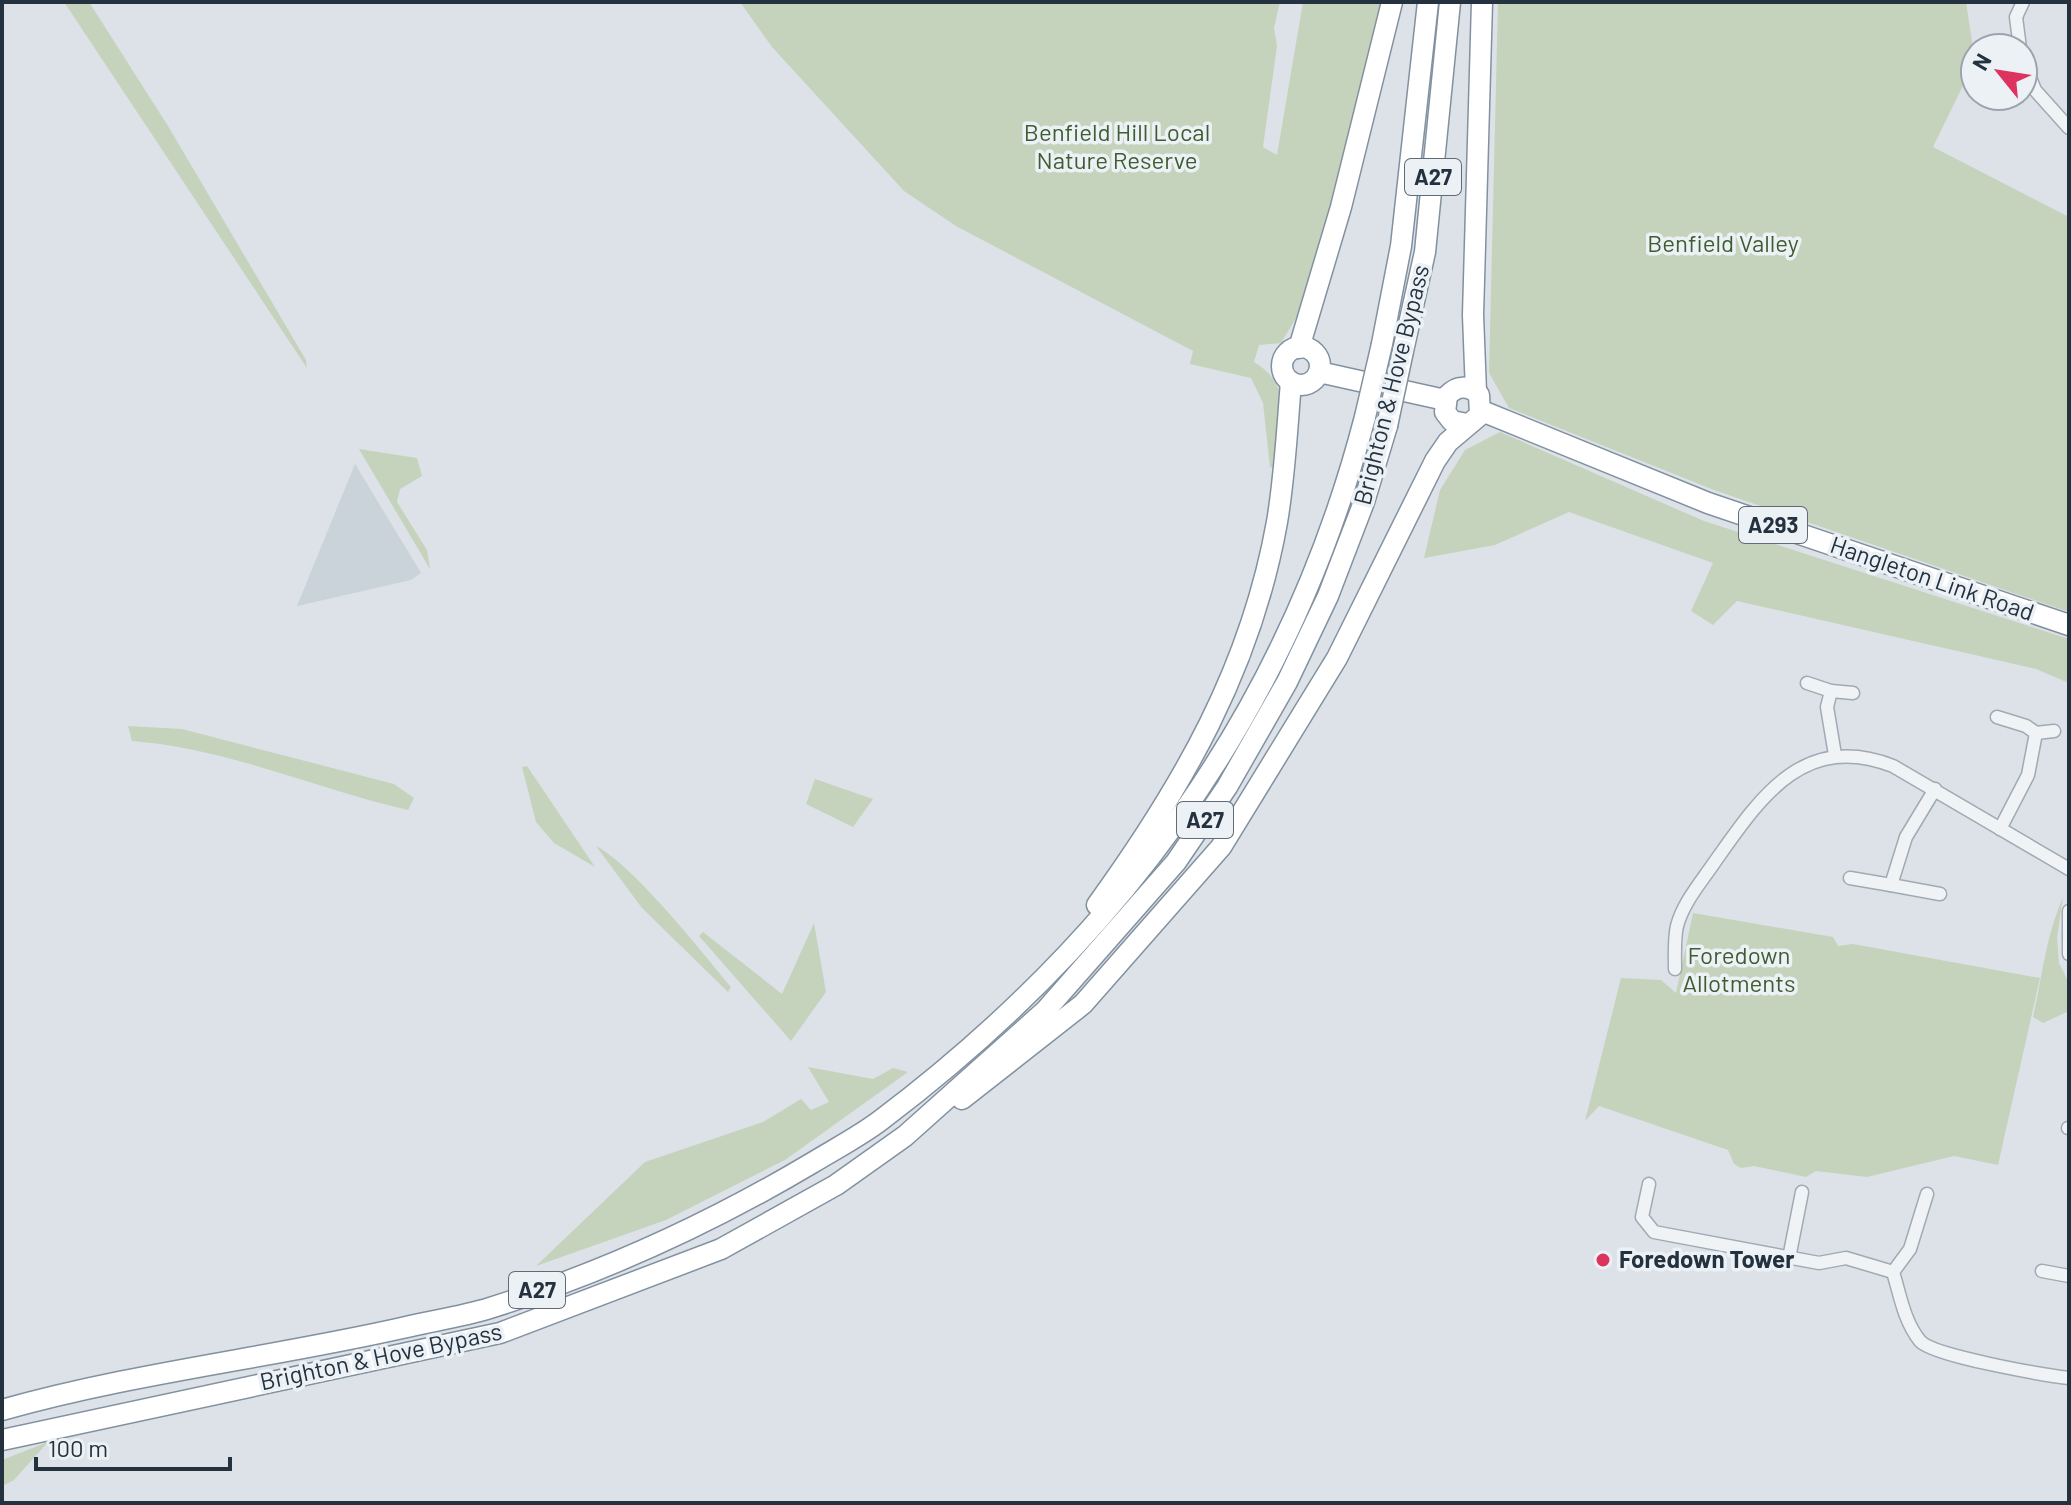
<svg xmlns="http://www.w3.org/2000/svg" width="2071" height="1505" font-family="Barlow,sans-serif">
<rect width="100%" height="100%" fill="#dce2e8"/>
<!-- built -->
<polygon fill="#cad2da" points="355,464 421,573 411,580 297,606"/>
<!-- green -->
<g fill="#c5d3bd">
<polygon points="64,2 89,2 168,126 306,360 307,368"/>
<path d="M740 2H1280L1274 28 1277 46 1263 147 1277 155 1303 2H1386L1349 154 1299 313 1281 343 1259 345 1254 362C1295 386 1282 426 1280 468L1270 467 1263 403 1251 378 1190 364 1193 351 956 226 904 191 772 47Z"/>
<polygon points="1498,2 1966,2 1975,61 1933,147 2069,217 2069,612 1714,490 1509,408 1489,373"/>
<polygon points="1500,432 1704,521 2069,639 2069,683 2036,669 1737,601 1713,625 1691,611 1713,563 1569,512 1495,545 1424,558 1440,490 1465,450"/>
<polygon points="359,449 417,458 422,476 400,489 397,502 427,550 430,569"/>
<path d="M128 726 182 729 394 784 414 798 408 810C316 789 227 748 132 741Z"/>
<polygon points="527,766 595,867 554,843 536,822 522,767"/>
<polygon points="815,779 867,797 873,799 853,827 806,804"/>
<path d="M596 846C634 866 701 951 731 987L728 992 642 908Z"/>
<path d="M2063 897 2057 938 2059 963 2069 983V1011L2043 1023 2033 1017C2043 973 2045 940 2063 897Z"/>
<polygon points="1693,913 1833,937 1838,946 1853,944 2040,978 1998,1165 1954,1156 1867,1177 1816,1171 1806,1177 1754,1166 1741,1168 1734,1164 1728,1150 1599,1106 1585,1121 1621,978 1661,980 1676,993"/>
<polygon points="814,923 826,992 791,1041 699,936 703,932 782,994"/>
<polygon points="808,1067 873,1079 893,1068 908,1072 785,1160 666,1220 536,1266 645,1162 763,1122 801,1099 811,1110 829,1102"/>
<polygon points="48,1442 14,1480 2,1486 2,1460"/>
</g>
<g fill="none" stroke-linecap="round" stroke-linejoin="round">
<!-- minor casing -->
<g stroke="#a1aab2" stroke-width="15">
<g id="minor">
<polyline points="2020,48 2016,17 2023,2"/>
<polyline points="2023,60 2035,90 2069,128"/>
<polyline points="1807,683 1831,691"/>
<polyline points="1997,717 2026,726 2036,733 2028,775 2000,829"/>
<polyline points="2036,733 2054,731"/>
<polyline points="1835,755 1827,707 1831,691 1853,693"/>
<polyline points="1935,789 1906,837 1891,885 1940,894"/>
<polyline points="1850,878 1891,885"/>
<polyline points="2069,911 2069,954"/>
<path d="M1675 969C1675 956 1674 939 1677 926 1683 903 1701 882 1714 863 1760 798 1803 731 1893 766L2069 869"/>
<polyline points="2068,1128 2069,1128"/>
<polyline points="1649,1184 1642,1217 1654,1232 1819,1263 1846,1258 1893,1272"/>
<path d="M1927 1194 1910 1249 1893 1272C1900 1295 1904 1321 1920 1341 1933 1356 2044 1375 2069 1378"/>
<polyline points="1789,1258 1802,1192"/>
<polyline points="2042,1271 2069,1276"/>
</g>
</g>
<!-- trunk casing -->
<g stroke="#8291a0" stroke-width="23">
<g id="trunk">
<polyline points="1382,344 1401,246 1428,2"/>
<circle cx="1301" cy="366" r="19"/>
<polyline points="1299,348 1341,207 1392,2"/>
<polyline points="1403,351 1425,252 1450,2"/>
<polyline points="1319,372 1445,400"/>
<polyline points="1476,392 1473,315 1482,2"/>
<polyline points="1482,411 1708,503 2069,625"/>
<path d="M1097 905C1183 786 1251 668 1277 522 1285 475 1287 429 1291 382"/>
<path d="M962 1099 1083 1004 1221 847 1337 658 1435 461 1448 442 1480 415 1479 395C1469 385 1457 385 1447 396L1445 412 1452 421 1467 424"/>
<path d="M2 1410C133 1373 269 1358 402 1328 431 1321 461 1317 490 1308 602 1273 711 1223 812 1163 835 1149 860 1136 881 1120 1121 939 1289 710 1365 417"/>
<polyline points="2,1440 500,1333 721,1249 836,1185 905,1136 1045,1011 1176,862 1227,787 1287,682 1328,596 1364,502 1387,426"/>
</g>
</g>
<!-- minor -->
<use href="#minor" stroke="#eff3f6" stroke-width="12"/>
<!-- trunk -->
<use href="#trunk" stroke="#fff" stroke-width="20"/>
<!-- trunk-bridge casing -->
<g stroke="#8291a0" stroke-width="23" stroke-linecap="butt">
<g id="trunk-bridge">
<polyline points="1365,417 1382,344"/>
<polyline points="1387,426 1403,351"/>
</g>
</g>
<!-- trunk-bridge -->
<use href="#trunk-bridge" stroke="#fff" stroke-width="20"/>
</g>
<!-- markers -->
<circle fill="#dc335f" stroke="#ecf1f6" stroke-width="3" cx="1603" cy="1260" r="8"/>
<g text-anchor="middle" stroke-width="7" stroke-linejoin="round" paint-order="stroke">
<!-- shield labels -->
<g fill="#ecf1f6" stroke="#606b77" stroke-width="2">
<rect x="1405" y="159" width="56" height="36" rx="6"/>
<rect x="1739" y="507" width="68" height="36" rx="6"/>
<rect x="1177" y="802" width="56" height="36" rx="6"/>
<rect x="509" y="1272" width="56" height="36" rx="6"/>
</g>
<g font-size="22" font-weight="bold" fill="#243240">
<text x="1433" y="185">A27</text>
<text x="1773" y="533">A293</text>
<text x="1205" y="828">A27</text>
<text x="537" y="1298">A27</text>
</g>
<!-- park labels -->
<g font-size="24" fill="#3e5d30" stroke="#ecf1f6">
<text x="1117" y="141">Benfield Hill Local<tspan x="1117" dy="28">Nature Reserve</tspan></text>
<text x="1723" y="252">Benfield Valley</text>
<text x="1739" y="964">Foredown<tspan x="1739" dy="28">Allotments</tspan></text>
</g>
<!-- street labels -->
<g font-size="24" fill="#243240" stroke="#ecf1f6">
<text transform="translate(1392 385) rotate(-76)" y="8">Brighton &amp; Hove Bypass</text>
<text transform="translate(1932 579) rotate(19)" y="8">Hangleton Link Road</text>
<text transform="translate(381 1357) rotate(-12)" y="8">Brighton &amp; Hove Bypass</text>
</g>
<!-- poi labels -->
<g font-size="24" font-weight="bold" fill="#243240" stroke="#ecf1f6" text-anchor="start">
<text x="1619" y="1268">Foredown Tower</text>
</g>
</g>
<!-- border -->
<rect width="2071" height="1505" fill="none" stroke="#243240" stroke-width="8"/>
<!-- north arrow -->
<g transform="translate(1999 72) rotate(300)"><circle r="38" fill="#ecf1f6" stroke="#9ca5ad" stroke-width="2"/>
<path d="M0-6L14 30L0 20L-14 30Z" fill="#dc335f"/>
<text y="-12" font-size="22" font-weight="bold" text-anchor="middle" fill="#243240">N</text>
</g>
<!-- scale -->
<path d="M36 1457v12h194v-12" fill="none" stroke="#243240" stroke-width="4"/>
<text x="48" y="1457" font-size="24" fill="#243240" stroke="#ecf1f6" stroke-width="6" paint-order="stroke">100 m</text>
</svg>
